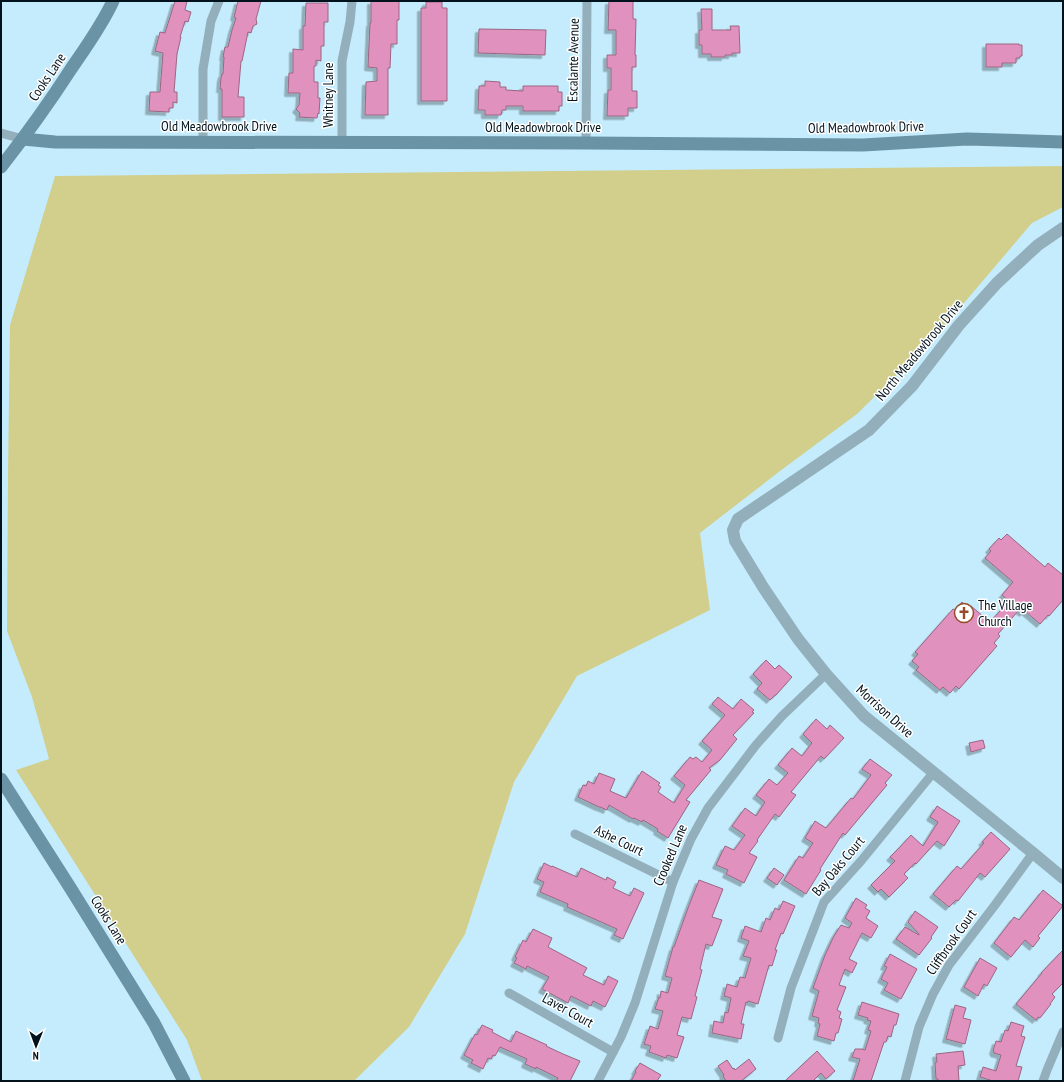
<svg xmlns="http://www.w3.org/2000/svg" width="1064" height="1082" font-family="'PT Sans Narrow',sans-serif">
<defs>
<filter id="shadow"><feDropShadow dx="-3.5" dy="3.5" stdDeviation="0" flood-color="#0004"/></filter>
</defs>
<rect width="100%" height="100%" fill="#c5ecfd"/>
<!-- green -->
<polygon fill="#d2cf8d" points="1063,166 1063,207 1032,223 936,336 857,414 780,471 700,533 710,610 577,676 514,782 465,934 409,1027 354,1081 202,1081 187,1040 16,770 49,759 32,697 7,631 8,473 10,325 55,176"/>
<!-- building -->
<g fill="#e091bd" stroke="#9a6683" filter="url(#shadow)">
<polygon points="175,1 187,1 185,10 191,12 188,22 185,21 180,37 181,37 177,54 174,92 177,92 177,103 173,102 173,108 169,108 169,112 149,111 150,92 160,92 163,53 155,51 160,32 165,33"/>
<polygon points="238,1 261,1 256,19 257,24 253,26 251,33 248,32 242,61 241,61 238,97 244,97 244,117 222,117 222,89 220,89 221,78 222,74 223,74 224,57 223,57 225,47 228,47 232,30 236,18 234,17"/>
<polygon points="371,1 399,1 399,20 397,20 397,44 391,44 390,68 388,68 388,115 365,115 366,82 377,81 377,68 368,67 370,23 371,23"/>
<polygon points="609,1 633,1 633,19 636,19 635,55 636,55 636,67 632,67 632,91 637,91 637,108 628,108 628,116 607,116 608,90 611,90 611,68 607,68 607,55 616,55 616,30 608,30"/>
<polygon points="426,2 442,2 442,8 447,8 447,101 421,101 421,8 426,8"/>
<polygon points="306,3 328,3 328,22 324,22 324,46 321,46 321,61 316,60 316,66 314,66 314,82 318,82 318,98 320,98 319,114 318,113 317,118 299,117 300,113 296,109 299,105 300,93 288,93 289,73 293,73 293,49 303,50 303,26 305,26"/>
<polygon points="701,9 712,9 712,30 731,30 730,26 739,26 740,53 732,53 732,55 725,55 725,57 711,57 711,54 702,54 702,45 699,45 699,30 702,30"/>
<polygon points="479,29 546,30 545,55 478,53"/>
<polygon points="986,44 1019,44 1019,45 1022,45 1022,56 1020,56 1020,58 1016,58 1016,63 1002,63 1002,67 986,67"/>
<polygon points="485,81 500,82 500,87 506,87 506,90 523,91 523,86 558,86 558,92 562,92 562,106 559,106 559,111 523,111 523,106 506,106 506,110 502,110 501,115 485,115 485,110 478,110 479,86 485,86"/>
<polygon points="1007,534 1045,567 1048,563 1063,575 1063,600 1049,616 1048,615 1040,624 1025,611 1023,613 1019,610 998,634 1000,636 994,643 997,646 959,689 956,686 950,693 943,687 940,690 916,670 919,667 912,661 918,654 915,652 953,609 955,610 962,602 969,609 971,606 990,622 1009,601 1002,595 1013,582 985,558 991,551 989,549 999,538 1001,540"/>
<polygon points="766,660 775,669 779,665 792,677 776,695 775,695 770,700 757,689 762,683 753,674"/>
<polygon points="718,697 733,709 741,699 754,710 752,712 754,713 733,735 737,739 720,760 709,768 711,770 686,800 690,802 668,838 657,831 658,829 643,820 642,822 634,818 633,819 609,805 607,810 600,807 599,807 578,797 583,785 586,786 588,781 594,784 599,773 615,779 610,791 626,798 642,771 660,783 658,785 661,787 658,792 674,803 685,785 674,776 690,757 693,759 696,757 702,762 712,750 702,741 725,715 712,704"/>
<polygon points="816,719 827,729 830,725 844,738 824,759 821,756 791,792 796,795 779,817 775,814 757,840 758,841 749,853 757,857 744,883 726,874 728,870 716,865 725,846 734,850 745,835 732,826 745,808 756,816 765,802 756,795 769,779 777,785 788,773 778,765 792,748 802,756 812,743 803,734"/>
<polygon points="983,740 985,748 971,752 969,743"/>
<polygon points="870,759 892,775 885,783 887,785 845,835 843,833 820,869 821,870 806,894 784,880 799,856 803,858 813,843 805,838 815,821 826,828 851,798 853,799 871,775 862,769"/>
<polygon points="937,806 960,821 944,846 937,841 916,864 915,863 904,874 908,878 889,897 881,889 878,892 871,885 895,861 890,857 899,848 911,835 923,846 938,822 930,817"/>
<polygon points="991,832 1010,849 985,877 980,873 958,901 956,900 949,907 933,894 957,866 961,869 984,843 982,842"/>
<polygon points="544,863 552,867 552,866 577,877 581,868 606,880 607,877 616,882 613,888 630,896 634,888 644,893 623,939 614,935 617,929 567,907 568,904 540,892 544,882 537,879"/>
<polygon points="774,868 784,875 777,885 767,878"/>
<polygon points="699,880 723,889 712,917 722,920 712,946 706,944 700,969 702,970 695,996 697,997 691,1019 682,1017 677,1035 684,1037 677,1058 667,1055 666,1058 649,1052 651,1046 644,1044 650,1026 658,1029 663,1011 655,1009 659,997 660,998 661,991 668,993 672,978 665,976 673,947 674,947 688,908"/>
<polygon points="1043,890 1063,906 1038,936 1040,938 1033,947 1025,940 1011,957 994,943 1014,917 1019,920"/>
<polygon points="856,898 867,905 865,908 870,911 866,918 878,926 871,938 862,933 849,959 857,963 852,973 845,969 839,985 846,987 837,1010 841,1012 839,1018 842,1019 838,1033 836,1033 834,1041 817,1036 820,1024 818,1023 819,1018 812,1016 819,991 813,988 825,955 834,936 841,925 849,928 852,923 845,918"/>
<polygon points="783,901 795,906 783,934 781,933 775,950 777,950 772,966 769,965 758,1004 748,1001 747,1003 746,1002 741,1024 744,1024 741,1039 712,1033 714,1021 723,1023 725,1012 728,1013 731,998 724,996 727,984 737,987 740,977 745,978 751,958 743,956 749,941 741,938 745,926 761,932 766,918 770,920 775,908 779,910"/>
<polygon points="915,911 938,927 931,937 932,938 919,955 896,939 905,927 919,935 919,934 908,922"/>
<polygon points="533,929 552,938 548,947 587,968 583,975 604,985 608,976 618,981 605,1007 593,1001 591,1006 571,996 568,1003 542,989 549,977 527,966 526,969 514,963 517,958 515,957 523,940 526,942"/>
<polygon points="1063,950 1063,983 1052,994 1055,997 1050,1004 1051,1004 1040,1018 1038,1017 1036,1020 1016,1004 1042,973 1041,973"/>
<polygon points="890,954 917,969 901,999 884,990 888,983 881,979 887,967 884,966"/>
<polygon points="980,958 997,968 987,986 984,984 978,996 964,987"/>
<polygon points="862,1002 899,1014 896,1025 894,1025 891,1037 888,1036 886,1042 884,1042 871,1081 853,1081 860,1059 852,1057 855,1049 862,1049 865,1050 871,1031 868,1030 871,1021 867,1020 868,1018 858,1015"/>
<polygon points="955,1005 966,1008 963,1018 971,1020 965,1044 946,1039"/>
<polygon points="1011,1022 1024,1026 1021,1036 1025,1037 1016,1066 1022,1067 1018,1081 993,1081 980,1077 983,1067 996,1071 1001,1055 994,1053 994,1052 993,1051 996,1041 1001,1042 1005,1030 1008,1031"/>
<polygon points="482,1025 493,1030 492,1032 511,1042 516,1031 547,1045 546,1046 563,1054 580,1061 570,1081 556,1081 558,1078 536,1067 536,1069 525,1064 527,1059 500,1047 495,1056 493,1055 491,1059 488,1058 483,1069 471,1063 473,1060 464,1055 475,1034 477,1035"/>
<polygon points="817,1051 835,1071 826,1079 821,1073 813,1081 785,1081"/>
<polygon points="963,1051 965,1065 958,1066 959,1081 938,1081 938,1079 936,1079 935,1063 937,1062 936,1054"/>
<polygon points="749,1059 756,1069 741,1081 726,1081 723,1076 724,1075 718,1066 727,1060 733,1069 734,1068 735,1070"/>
<polygon points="640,1063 661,1075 657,1081 631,1081 636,1072 635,1071"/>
</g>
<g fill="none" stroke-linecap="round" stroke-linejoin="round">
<!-- minor -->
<g stroke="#93afbb" stroke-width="9">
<polyline points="1,133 23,139"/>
<polyline points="203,142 203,69 211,21 219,1"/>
<polyline points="342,143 342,61 350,22 352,1"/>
<polyline points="586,143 587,1"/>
<polyline points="575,834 673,882"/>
<polyline points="509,993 613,1052"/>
<polyline points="778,1038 791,988 824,902 861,861 933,773"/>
<polyline points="598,1081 621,1037 635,1003 673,882 691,839 708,808 756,745 782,716 826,674"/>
<polyline points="905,1081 919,1027 933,994 949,965 995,905 1033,853"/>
<polyline points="1043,1081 1047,1070 1063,1032"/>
</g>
<!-- tertiary -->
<polyline stroke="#93afbb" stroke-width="12" points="1063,228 1038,245 997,283 959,325 912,386 869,430 738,519 733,530 735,541 763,587 798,639 826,674 864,716 1033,853 1063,878"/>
<!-- secondary -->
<g stroke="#6a94a6" stroke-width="13">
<polyline points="23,139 55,142 586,143 863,145 967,139 1063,142"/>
<path d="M1 167C26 135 49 103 71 69 86 47 102 25 113 1"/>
<polyline points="1,779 71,889 154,1023 184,1081"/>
</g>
</g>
<!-- icons -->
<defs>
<g id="church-ring" transform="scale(1)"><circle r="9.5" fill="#fff" stroke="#964e2a" stroke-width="1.5"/><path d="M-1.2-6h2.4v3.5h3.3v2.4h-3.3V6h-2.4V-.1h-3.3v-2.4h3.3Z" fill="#964e2a"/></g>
</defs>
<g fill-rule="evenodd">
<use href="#church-ring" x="964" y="613"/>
</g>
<g text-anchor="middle" stroke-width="3" stroke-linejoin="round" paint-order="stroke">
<!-- street labels -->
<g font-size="14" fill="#00121c" stroke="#fff">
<text transform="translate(573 60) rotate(-89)" y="5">Escalante Avenue</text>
<text transform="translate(47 77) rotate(-56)" y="5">Cooks Lane</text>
<text transform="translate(328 95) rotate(-90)" y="5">Whitney Lane</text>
<text x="219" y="131">Old Meadowbrook Drive</text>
<text x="543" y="132">Old Meadowbrook Drive</text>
<text transform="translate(866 127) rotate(-1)" y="5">Old Meadowbrook Drive</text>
<text transform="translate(919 350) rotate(-50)" y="5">North Meadowbrook Drive</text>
<text transform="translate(885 711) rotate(42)" y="5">Morrison Drive</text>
<text transform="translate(619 840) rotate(26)" y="5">Ashe Court</text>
<text transform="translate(670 855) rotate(-67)" y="5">Crooked Lane</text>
<text transform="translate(838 866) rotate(-50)" y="5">Bay Oaks Court</text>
<text transform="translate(109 920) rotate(58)" y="5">Cooks Lane</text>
<text transform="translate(951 942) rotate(-55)" y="5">Cliffbrook Court</text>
<text transform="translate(568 1010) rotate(29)" y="5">Laver Court</text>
</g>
<!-- poi labels -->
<g font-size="14" fill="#00121c" stroke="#fff" text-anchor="start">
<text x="978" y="610">The Village<tspan x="978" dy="16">Church</tspan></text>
</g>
</g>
<!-- border -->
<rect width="1064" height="1082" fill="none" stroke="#00121c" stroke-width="4"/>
<!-- north arrow -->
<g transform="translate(36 1046) rotate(181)" stroke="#ffffff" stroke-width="3" paint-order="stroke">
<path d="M0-3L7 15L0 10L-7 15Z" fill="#00121c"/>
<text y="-6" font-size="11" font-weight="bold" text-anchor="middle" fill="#00121c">N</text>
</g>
</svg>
